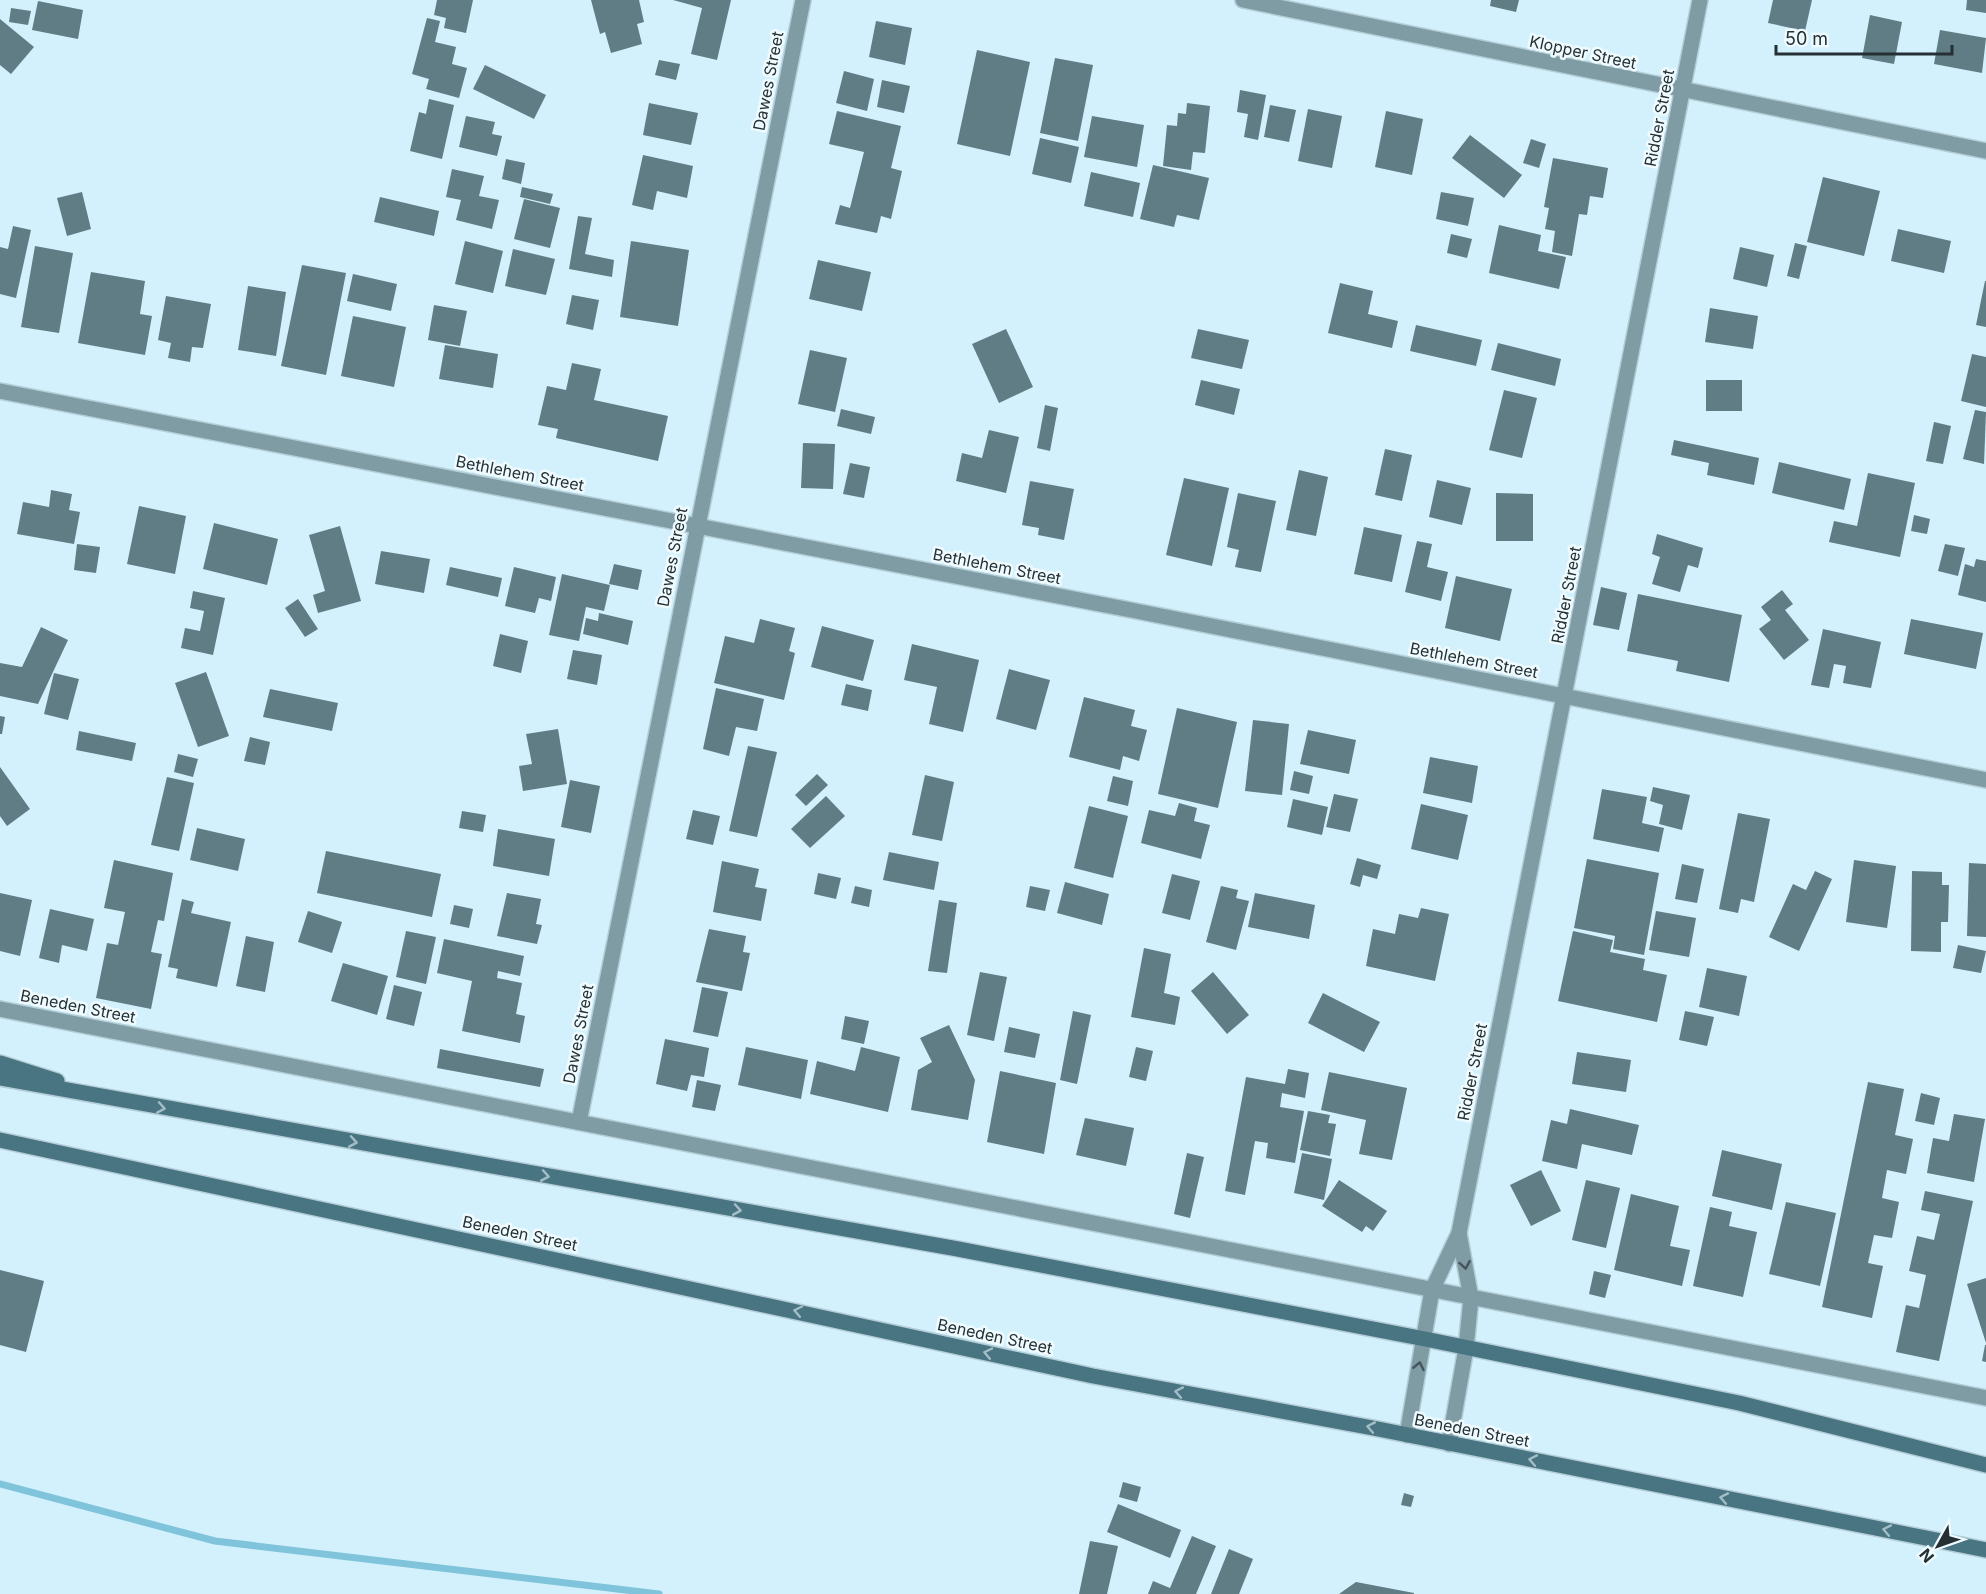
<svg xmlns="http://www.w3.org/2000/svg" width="1986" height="1594" font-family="Inter,sans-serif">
<rect width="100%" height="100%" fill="#d3f1fc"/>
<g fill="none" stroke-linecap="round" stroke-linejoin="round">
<!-- stream -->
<polyline stroke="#7fc4db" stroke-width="7" points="0,1484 215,1541 659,1594"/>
</g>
<!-- building -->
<g fill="#607c85">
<polygon points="437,0 473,0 466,33 444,28 446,18 434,15"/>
<polygon points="591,0 639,0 644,22 637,24 642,44 611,53 605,32 600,34"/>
<polygon points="673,0 731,0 717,60 691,54 702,8"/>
<polygon points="1491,0 1519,0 1516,12 1490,6"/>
<polygon points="1773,0 1812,0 1805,31 1768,23"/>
<polygon points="1967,0 1986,0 1986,13 1966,10"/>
<polygon points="38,1 83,10 78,39 32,30"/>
<polygon points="11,8 31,11 28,25 9,22"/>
<polygon points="1870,15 1902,22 1894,64 1862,58"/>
<polygon points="427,18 440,21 435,42 456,47 452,64 467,68 459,98 426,89 429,79 412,74"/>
<polygon points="0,19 34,47 11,74 0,65"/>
<polygon points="876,21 912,28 905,65 869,57"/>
<polygon points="1940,30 1986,38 1982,73 1934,64"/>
<polygon points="977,50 1030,62 1010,156 957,144"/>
<polygon points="1055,58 1093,65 1078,141 1040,133"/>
<polygon points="659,60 680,64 676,80 655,75"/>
<polygon points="485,65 546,95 534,119 473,89"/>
<polygon points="844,71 874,79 867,111 836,103"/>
<polygon points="882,80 910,86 904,113 877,107"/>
<polygon points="1240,90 1266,95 1258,140 1244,137 1248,114 1237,112"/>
<polygon points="429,99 454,105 442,159 410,151 419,112 426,114"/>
<polygon points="649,103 698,113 691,145 643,135"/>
<polygon points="1187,103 1210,106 1205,153 1193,152 1191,170 1163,166 1167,125 1177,126 1178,113 1186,114"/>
<polygon points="1270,105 1296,110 1289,142 1264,137"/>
<polygon points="1308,109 1342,116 1332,168 1298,161"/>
<polygon points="837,111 901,126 891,168 902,171 891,219 881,216 877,233 835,224 840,205 850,208 864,152 829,144"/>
<polygon points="1386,111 1423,119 1412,175 1375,167"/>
<polygon points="466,116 495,122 492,134 502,136 497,156 459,147"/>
<polygon points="1092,116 1144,125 1137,167 1084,157"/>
<polygon points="1470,135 1522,175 1504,198 1452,158"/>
<polygon points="1040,138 1079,147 1071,183 1032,174"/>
<polygon points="1531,139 1546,144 1539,168 1523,163"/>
<polygon points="643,155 693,166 687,198 657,191 653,210 632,205"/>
<polygon points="1553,158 1608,168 1603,198 1590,196 1587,215 1579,214 1572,256 1552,252 1555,231 1545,229 1549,208 1544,207"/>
<polygon points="506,159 525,163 521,184 502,179"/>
<polygon points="1153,165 1209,178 1199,220 1177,215 1174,227 1140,219"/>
<polygon points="452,169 484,176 479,196 499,200 492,229 456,220 461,200 446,197"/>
<polygon points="1091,172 1140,183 1133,217 1084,206"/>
<polygon points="1823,177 1880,191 1864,256 1807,242"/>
<polygon points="522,187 553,194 550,204 520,197"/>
<polygon points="82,192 91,229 67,236 57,198"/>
<polygon points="1441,192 1474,198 1468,226 1436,219"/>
<polygon points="380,197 439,211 434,236 374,222"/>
<polygon points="524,199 560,208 550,248 514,239"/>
<polygon points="578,216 592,218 585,254 614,260 612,277 569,269"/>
<polygon points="1499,225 1541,235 1538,251 1566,257 1559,289 1489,273"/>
<polygon points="13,226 31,230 16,298 0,294 0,247 8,249"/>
<polygon points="1898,229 1951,241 1944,273 1891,261"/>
<polygon points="1451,234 1472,239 1467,258 1447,253"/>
<polygon points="465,241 503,251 493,293 455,284"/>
<polygon points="631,241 689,250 678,326 620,317"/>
<polygon points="1795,243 1807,246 1799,279 1787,276"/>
<polygon points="35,246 73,253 59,333 21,327"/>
<polygon points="1740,247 1774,255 1767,287 1733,279"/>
<polygon points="513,249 555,259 546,295 505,286"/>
<polygon points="818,260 871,272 862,311 809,299"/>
<polygon points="302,265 346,273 326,375 281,366"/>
<polygon points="91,272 145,281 140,314 152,316 145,355 78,343"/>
<polygon points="353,274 397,284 391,311 347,301"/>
<polygon points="1985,281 1986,281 1986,327 1976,325"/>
<polygon points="1340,283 1373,291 1368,314 1398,321 1392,348 1328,333"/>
<polygon points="248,286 286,292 276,356 238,350"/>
<polygon points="572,295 599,300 593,330 566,324"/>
<polygon points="166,296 211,304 203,348 192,347 190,362 168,358 171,343 158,340"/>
<polygon points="434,305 467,311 460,346 428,340"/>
<polygon points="1710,308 1758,316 1753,349 1705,342"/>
<polygon points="353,316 406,327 394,387 341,376"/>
<polygon points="1416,325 1482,340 1476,366 1410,351"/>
<polygon points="1006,329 1033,387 999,403 972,344"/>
<polygon points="1198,329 1249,340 1242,369 1191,358"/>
<polygon points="1498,343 1561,359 1555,386 1491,370"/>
<polygon points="445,345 498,354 493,388 439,379"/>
<polygon points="810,350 847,358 835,412 798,404"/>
<polygon points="1972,354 1986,357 1986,407 1961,401"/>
<polygon points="572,363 601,369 594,400 668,416 658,461 556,438 558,429 538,425 547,386 566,390"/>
<polygon points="1201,380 1240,389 1234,415 1195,405"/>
<rect x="1706" y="380" width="36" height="31"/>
<polygon points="1504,390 1537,398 1522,458 1489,450"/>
<polygon points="1045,405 1058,408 1050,451 1037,448"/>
<polygon points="841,409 875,417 871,434 837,426"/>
<polygon points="1975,410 1986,412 1984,464 1963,459"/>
<polygon points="1934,422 1951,426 1943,464 1926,461"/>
<polygon points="989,430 1019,437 1006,493 956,481 962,453 982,458"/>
<polygon points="1674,440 1759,458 1754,485 1707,475 1709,463 1671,455"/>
<polygon points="803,443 835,444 833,489 801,488"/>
<polygon points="1385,449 1412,455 1402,501 1375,495"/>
<polygon points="1779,462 1851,479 1844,510 1772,493"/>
<polygon points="850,463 870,467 864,498 843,494"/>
<polygon points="1299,470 1328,477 1316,536 1286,530"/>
<polygon points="1868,473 1915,483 1900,557 1829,542 1834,521 1857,526"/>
<polygon points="1184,478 1229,488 1212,566 1166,555"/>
<polygon points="1437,480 1471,488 1462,525 1429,517"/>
<polygon points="1030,481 1074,489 1064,540 1038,535 1039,528 1022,525"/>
<polygon points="51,490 72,494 69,510 80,512 74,544 17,534 23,502 49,507"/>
<polygon points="1238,493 1276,501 1261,572 1235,567 1239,550 1227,547"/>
<polygon points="1496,493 1533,494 1533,541 1496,541"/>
<polygon points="139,506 186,516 175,574 127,564"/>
<polygon points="1914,515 1930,519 1927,534 1911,531"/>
<polygon points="214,523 278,539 267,585 203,569"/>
<polygon points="340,526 361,601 318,613 313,595 325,591 309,535"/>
<polygon points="1364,527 1402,535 1392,582 1354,574"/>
<polygon points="1657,534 1703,548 1698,568 1688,565 1680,592 1652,584 1660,557 1652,554"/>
<polygon points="1417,541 1432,544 1427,567 1448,572 1441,601 1405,592"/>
<polygon points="77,544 100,547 96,573 74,570"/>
<polygon points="1945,544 1965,548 1958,576 1938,571"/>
<polygon points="381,551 430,559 424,593 375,584"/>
<polygon points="1976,559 1986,561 1986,602 1958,595 1965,564 1974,567"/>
<polygon points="614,564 642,570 638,590 609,584"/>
<polygon points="450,567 502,578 498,597 446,585"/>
<polygon points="514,567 556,577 551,601 539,598 535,613 505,606"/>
<polygon points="562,574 610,585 604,611 586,607 579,641 549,635"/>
<polygon points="1456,576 1512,589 1500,641 1445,628"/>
<polygon points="1601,587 1627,593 1619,630 1593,625"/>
<polygon points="1782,590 1793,604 1785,610 1809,640 1784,660 1759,629 1771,620 1761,607"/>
<polygon points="193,591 225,598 213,655 181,648 185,628 200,631 204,611 190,608"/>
<polygon points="1638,594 1742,615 1729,682 1676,671 1678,661 1627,651"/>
<polygon points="298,599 318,629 305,637 285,608"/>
<polygon points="599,613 633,621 628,645 583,634 586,618 598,621"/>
<polygon points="760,619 795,628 789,651 795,653 784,700 714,683 725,636 754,643"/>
<polygon points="1911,619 1983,633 1976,669 1904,654"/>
<polygon points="822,626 874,640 863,681 811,667"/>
<polygon points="41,627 68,640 38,704 0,696 0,663 22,667"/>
<polygon points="1823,629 1881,642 1871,688 1843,683 1846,666 1834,664 1829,688 1811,685"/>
<polygon points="500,634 528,641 521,673 493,666"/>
<polygon points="912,644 979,660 963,732 929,724 937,687 904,680"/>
<polygon points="573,650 602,655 597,685 567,679"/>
<polygon points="1009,669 1050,680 1036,730 996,719"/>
<polygon points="206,672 229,736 198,747 175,683"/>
<polygon points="54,673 79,679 68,720 44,714"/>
<polygon points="846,684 872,690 868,711 841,705"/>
<polygon points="716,688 764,699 757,731 736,727 729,756 703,749"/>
<polygon points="270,689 338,703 332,731 263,717"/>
<polygon points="1084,697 1135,710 1131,726 1147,730 1139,761 1123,756 1120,770 1069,757"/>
<polygon points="1177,708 1237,722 1218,808 1158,794"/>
<polygon points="0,716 5,717 2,734 0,734"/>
<polygon points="1253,720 1289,724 1282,795 1245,791"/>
<polygon points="558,729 567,784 523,791 519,766 532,764 526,734"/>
<polygon points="1308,730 1356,740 1349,774 1300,764"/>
<polygon points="79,731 136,743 132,761 76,750"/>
<polygon points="250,737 270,742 265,765 244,761"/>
<polygon points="748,746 777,752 757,837 729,831"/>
<polygon points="178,754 198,759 193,777 174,772"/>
<polygon points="1430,757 1478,766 1472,803 1423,793"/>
<polygon points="0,767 30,809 7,826 0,816"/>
<polygon points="1294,771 1313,776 1309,794 1290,790"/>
<polygon points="817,774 828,785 806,806 795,795"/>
<polygon points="925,775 954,782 942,841 912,835"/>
<polygon points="1113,776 1133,781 1128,806 1107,801"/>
<polygon points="167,777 194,783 179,851 151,845"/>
<polygon points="570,780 600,786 591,833 561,827"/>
<polygon points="1653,787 1690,795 1682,830 1659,824 1663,805 1650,801"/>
<polygon points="1602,789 1647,797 1642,823 1664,828 1659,852 1593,839"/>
<polygon points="1334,794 1358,799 1350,832 1326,827"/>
<polygon points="826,796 845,816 810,848 791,829"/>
<polygon points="1293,799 1328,807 1322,835 1287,827"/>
<polygon points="1179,803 1197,808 1194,821 1210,825 1201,859 1141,843 1149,810 1175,816"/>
<polygon points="1421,804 1468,815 1458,860 1411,849"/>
<polygon points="1089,806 1128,816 1113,878 1074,868"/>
<polygon points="693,810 720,816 713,845 686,839"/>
<polygon points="462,811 486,815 483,832 459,828"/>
<polygon points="1738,813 1770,819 1754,902 1741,899 1738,913 1719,909"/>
<polygon points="197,828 245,839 238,871 190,860"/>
<polygon points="498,829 555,839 549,876 493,866"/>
<polygon points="326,851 441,874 432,917 317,893"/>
<polygon points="889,852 939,862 934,890 883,880"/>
<polygon points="1357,858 1381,865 1377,879 1363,875 1360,887 1350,884"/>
<polygon points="1587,859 1659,873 1644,955 1613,949 1615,936 1574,928"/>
<polygon points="114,860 173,873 164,921 158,920 151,952 162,954 151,1009 96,998 107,943 118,945 125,912 104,908"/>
<polygon points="1854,860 1896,866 1887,928 1846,922"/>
<polygon points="722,861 759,869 755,887 767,889 761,921 713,912"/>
<polygon points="1969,863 1986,864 1986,937 1967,936"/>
<polygon points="1682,864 1704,869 1697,903 1675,899"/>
<polygon points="1815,871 1832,879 1799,951 1769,937 1793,884 1806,890"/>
<polygon points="1912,871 1942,872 1942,885 1949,885 1948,922 1941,922 1941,952 1911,951"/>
<polygon points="818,873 841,878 836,899 814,894"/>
<polygon points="1172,874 1200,881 1190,920 1162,913"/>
<polygon points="1065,882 1109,894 1102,925 1057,913"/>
<polygon points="855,886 872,890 869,907 851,903"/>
<polygon points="1030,886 1050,890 1045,911 1026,907"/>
<polygon points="1221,886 1238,890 1236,898 1249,901 1236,950 1206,942"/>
<polygon points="0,893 32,900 20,956 0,951"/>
<polygon points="507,893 541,899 536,924 542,925 537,944 497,936"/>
<polygon points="1255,893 1315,905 1309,939 1248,927"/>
<polygon points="182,899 194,902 191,913 231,922 217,987 176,978 178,969 168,967"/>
<polygon points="939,900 957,903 947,973 928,971"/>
<polygon points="454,905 473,909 469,928 450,924"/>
<polygon points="1421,908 1449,914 1435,981 1366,966 1373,929 1395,934 1399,914 1418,918"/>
<polygon points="50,909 94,919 87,951 62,945 59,963 39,958"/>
<polygon points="308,911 342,922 332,953 298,942"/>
<polygon points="1656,911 1696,918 1689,957 1649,950"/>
<polygon points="709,929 746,936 743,952 750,953 742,991 696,982"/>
<polygon points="406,931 436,937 426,984 396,977"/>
<polygon points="1573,931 1613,940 1610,952 1645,959 1643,970 1667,975 1657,1022 1558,1001"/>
<polygon points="246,936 274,942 265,992 236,986"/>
<polygon points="444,939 524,956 520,976 498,971 497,978 522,983 516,1014 525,1016 520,1043 462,1031 472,981 437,973"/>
<polygon points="1958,945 1986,951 1981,973 1953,968"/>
<polygon points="1144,948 1171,954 1164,993 1180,997 1175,1025 1131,1017"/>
<polygon points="343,963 388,976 377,1015 331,1001"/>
<polygon points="1707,968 1747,976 1739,1016 1699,1007"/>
<polygon points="980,972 1007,977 994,1041 967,1035"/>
<polygon points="1213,972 1249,1015 1227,1034 1191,991"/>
<polygon points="394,985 422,992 414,1026 386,1019"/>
<polygon points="702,987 728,992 718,1037 693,1032"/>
<polygon points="1323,993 1380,1022 1364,1052 1308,1023"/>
<polygon points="1073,1011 1091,1015 1077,1084 1060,1080"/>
<polygon points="1685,1011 1714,1017 1707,1046 1679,1040"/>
<polygon points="845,1016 869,1021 864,1044 841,1039"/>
<polygon points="949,1025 975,1080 968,1120 911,1110 918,1070 932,1062 920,1038"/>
<polygon points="1009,1027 1040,1034 1035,1058 1004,1052"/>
<polygon points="665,1039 709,1048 704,1077 691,1075 687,1091 656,1084"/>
<polygon points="746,1047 808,1060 801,1099 738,1085"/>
<polygon points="861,1047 900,1057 888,1112 810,1094 817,1061 855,1071"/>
<polygon points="1136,1047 1153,1051 1146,1081 1129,1077"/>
<polygon points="440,1049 544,1069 540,1087 437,1068"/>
<polygon points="1577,1052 1631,1060 1626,1092 1572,1084"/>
<polygon points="1288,1069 1309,1073 1305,1098 1282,1093 1280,1107 1304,1111 1295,1163 1266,1158 1268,1143 1255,1141 1245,1195 1225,1191 1246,1077 1285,1084"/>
<polygon points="1000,1071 1056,1083 1044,1154 987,1142"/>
<polygon points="1329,1072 1407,1088 1392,1160 1359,1154 1366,1120 1321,1110"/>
<polygon points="697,1080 721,1085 715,1111 692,1107"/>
<polygon points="1868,1082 1904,1089 1895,1135 1913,1139 1906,1174 1887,1170 1882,1198 1899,1202 1892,1238 1874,1235 1868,1263 1883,1266 1872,1318 1822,1307"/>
<polygon points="1921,1093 1940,1098 1934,1125 1915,1121"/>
<polygon points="1570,1109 1639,1125 1632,1155 1582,1144 1577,1169 1542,1161 1551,1120 1567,1124"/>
<polygon points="1308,1111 1330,1115 1328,1123 1336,1124 1330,1156 1300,1150"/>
<polygon points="1954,1114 1985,1119 1974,1182 1927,1173 1933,1138 1949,1141"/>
<polygon points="1085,1118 1134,1128 1126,1166 1076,1155"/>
<polygon points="1722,1150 1782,1164 1772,1210 1712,1196"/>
<polygon points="1187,1153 1204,1157 1190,1218 1174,1214"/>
<polygon points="1302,1153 1332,1159 1324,1200 1294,1193"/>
<polygon points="1541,1170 1561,1211 1531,1226 1510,1185"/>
<polygon points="1339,1180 1387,1211 1373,1231 1366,1226 1362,1232 1322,1206"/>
<polygon points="1586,1180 1620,1188 1606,1248 1572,1240"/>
<polygon points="1925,1191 1973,1201 1939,1361 1896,1352 1906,1305 1919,1308 1926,1275 1909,1271 1917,1236 1934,1240 1940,1214 1921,1210"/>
<polygon points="1631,1194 1679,1206 1670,1246 1690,1250 1682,1286 1614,1270"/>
<polygon points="1786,1202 1836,1213 1820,1286 1769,1274"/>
<polygon points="1710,1207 1732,1212 1729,1226 1757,1232 1743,1297 1693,1286"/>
<polygon points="0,1270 44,1281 26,1352 0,1345"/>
<polygon points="1594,1271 1611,1275 1605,1298 1589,1294"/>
<polygon points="1986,1278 1986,1343 1967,1284"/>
<polygon points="1985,1345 1986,1345 1986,1362 1982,1361"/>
<polygon points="1123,1482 1141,1487 1137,1502 1119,1497"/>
<polygon points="1404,1493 1414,1496 1411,1507 1401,1505"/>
<polygon points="1118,1504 1181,1530 1170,1558 1107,1532"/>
<polygon points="1192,1536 1216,1546 1196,1594 1148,1594 1153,1581 1170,1588"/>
<polygon points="1090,1541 1118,1546 1107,1594 1079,1594"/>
<polygon points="1229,1549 1253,1559 1239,1594 1211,1594"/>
<polygon points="1356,1582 1414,1593 1414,1594 1339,1594"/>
</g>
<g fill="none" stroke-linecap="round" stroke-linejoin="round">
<!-- street casing -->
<g stroke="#b4ced8" stroke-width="18">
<g id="street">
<polyline points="1243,0 1986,151"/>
<polyline points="0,391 1136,611 1986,780"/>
<polyline points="0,1009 1986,1398"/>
<polyline points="579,1122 803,0"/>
<polyline points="1407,1435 1432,1290 1459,1233 1700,0"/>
<polyline points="1449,1444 1466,1348 1471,1298 1459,1233"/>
</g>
</g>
<!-- secondary casing -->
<g stroke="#b4ced8" stroke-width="18">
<g id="secondary">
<polyline points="0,1063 57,1081"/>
<polyline points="0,1078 958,1249 1425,1339 1739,1403 1986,1465"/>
<polyline points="0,1140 1093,1376 1373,1428 1986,1550"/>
</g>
</g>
<!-- street -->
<use href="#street" stroke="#7f9ba4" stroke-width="15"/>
<!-- secondary -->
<use href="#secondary" stroke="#497482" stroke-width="15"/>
</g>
<!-- one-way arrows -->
<defs><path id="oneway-chevron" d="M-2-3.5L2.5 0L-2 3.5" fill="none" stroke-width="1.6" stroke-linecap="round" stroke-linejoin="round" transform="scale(1.5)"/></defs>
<g stroke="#a4bec7">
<use href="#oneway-chevron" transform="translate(161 1108) rotate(10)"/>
<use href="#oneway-chevron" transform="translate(353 1142) rotate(10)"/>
<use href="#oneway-chevron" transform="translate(545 1176) rotate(10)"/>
<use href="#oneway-chevron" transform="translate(737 1210) rotate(10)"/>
<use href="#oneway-chevron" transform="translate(798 1311) rotate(-168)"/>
<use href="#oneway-chevron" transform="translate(988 1353) rotate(-168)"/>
<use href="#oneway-chevron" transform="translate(1179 1392) rotate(-169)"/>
<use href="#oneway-chevron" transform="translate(1371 1427) rotate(-169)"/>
<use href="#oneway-chevron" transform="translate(1533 1460) rotate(-169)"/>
<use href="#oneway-chevron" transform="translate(1724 1498) rotate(-169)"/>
<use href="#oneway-chevron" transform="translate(1887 1530) rotate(-169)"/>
</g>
<g stroke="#44555b">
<use href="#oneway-chevron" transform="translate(1465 1265) rotate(80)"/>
<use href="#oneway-chevron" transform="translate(1419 1366) rotate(-78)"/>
</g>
<g text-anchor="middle" stroke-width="5" stroke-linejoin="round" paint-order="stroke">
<!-- street labels -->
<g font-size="16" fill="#243034" stroke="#effbff">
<text transform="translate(1583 52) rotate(12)" y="6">Klopper Street</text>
<text transform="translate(768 81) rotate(-79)" y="6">Dawes Street</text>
<text transform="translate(1659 118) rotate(-79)" y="6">Ridder Street</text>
<text transform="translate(520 473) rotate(11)" y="6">Bethlehem Street</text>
<text transform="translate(672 557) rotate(-79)" y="6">Dawes Street</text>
<text transform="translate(997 566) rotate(11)" y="6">Bethlehem Street</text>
<text transform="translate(1566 595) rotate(-79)" y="6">Ridder Street</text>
<text transform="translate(1474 660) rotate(11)" y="6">Bethlehem Street</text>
<text transform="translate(78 1006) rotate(11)" y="6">Beneden Street</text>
<text transform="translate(578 1034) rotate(-79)" y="6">Dawes Street</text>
<text transform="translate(1472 1072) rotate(-79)" y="6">Ridder Street</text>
<text transform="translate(520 1233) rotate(12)" y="6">Beneden Street</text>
<text transform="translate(995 1336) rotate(12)" y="6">Beneden Street</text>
<text transform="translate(1472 1430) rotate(11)" y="6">Beneden Street</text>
</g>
</g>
<!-- north arrow -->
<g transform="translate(1938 1546) rotate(230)" stroke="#effbff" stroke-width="4.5" paint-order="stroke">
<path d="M0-4.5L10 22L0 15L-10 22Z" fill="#243034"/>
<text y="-9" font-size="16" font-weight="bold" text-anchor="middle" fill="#243034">N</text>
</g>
<!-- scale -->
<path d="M1776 45v9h176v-9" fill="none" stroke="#243034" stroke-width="3"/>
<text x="1785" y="45" font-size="18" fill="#243034" stroke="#effbff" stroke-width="4.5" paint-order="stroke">50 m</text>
</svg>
